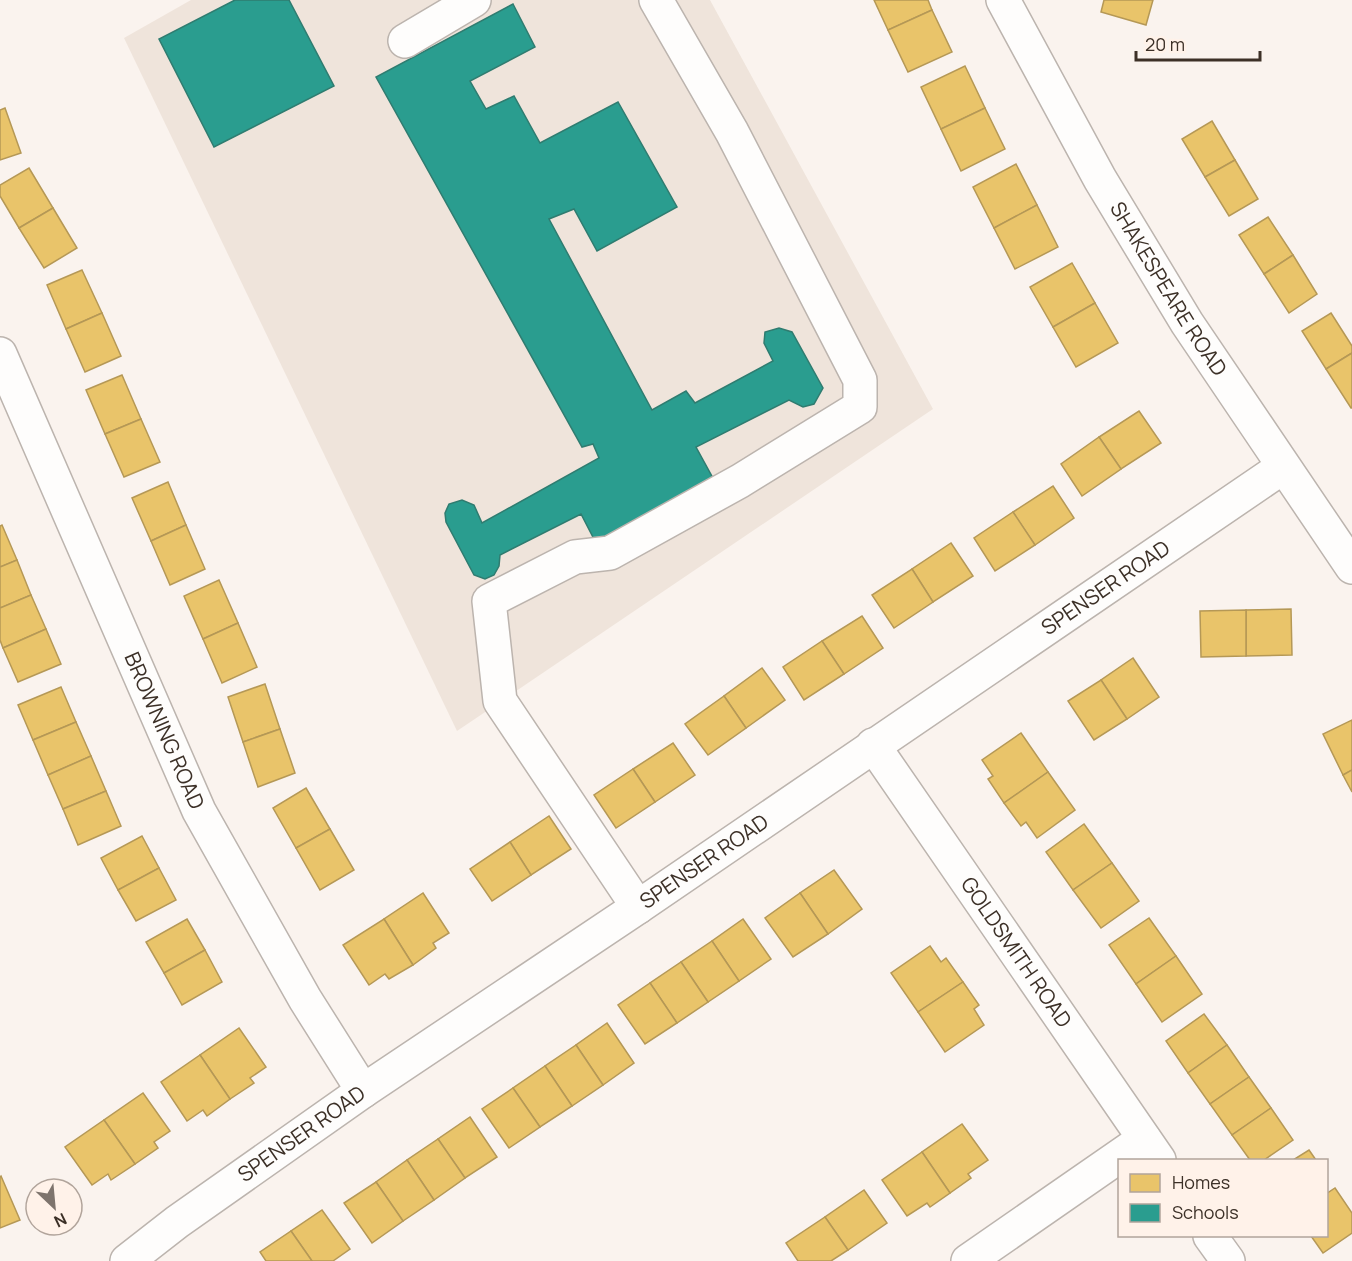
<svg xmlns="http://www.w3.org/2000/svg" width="1352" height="1261" font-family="Manrope,sans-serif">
<rect width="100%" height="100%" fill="#faf3ee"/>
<!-- built -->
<polygon fill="#efe4db" points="191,0 710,0 933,409 457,731 124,38"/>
<!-- homes -->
<g fill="#e9c46a" stroke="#b59856" stroke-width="1.5">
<polygon points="874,0 928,0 932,10 888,30"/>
<polygon points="1104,0 1153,0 1146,25 1101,12"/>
<polygon points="932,10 952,52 908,72 888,30"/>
<polygon points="965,66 985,108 941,129 921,87"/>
<polygon points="5,108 21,153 0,160 0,110"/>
<polygon points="985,108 1005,149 961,171 941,129"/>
<polygon points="1212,121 1235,160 1205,177 1182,139"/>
<polygon points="1235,160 1258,199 1229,216 1205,177"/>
<polygon points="1016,164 1037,205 994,228 973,187"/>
<polygon points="29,168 53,208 19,228 0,196 0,185"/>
<polygon points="1037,205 1058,247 1015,269 994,228"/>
<polygon points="53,208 77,248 44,268 19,228"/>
<polygon points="1268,217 1293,255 1264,274 1239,235"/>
<polygon points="1293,255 1317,294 1289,313 1264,274"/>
<polygon points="1072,263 1095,303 1053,327 1030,287"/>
<polygon points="82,270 102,313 66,329 47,285"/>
<polygon points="1095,303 1118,343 1076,367 1053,327"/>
<polygon points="102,313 121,356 85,372 66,329"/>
<polygon points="1331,313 1352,346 1352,353 1326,369 1302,331"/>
<polygon points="1352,353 1352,408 1351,408 1326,369"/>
<polygon points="122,375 141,419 105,434 86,390"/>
<polygon points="1139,411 1161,443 1121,469 1099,437"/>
<polygon points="141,419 160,462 124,477 105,434"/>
<polygon points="1099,437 1121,469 1082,496 1061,464"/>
<polygon points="168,482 186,525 151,541 132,498"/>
<polygon points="1053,486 1074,518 1035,545 1013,512"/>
<polygon points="1013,512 1035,545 995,571 974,538"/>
<polygon points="2,525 17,560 0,567 0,526"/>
<polygon points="186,525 205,569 170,585 151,541"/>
<polygon points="951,543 973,576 933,602 912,569"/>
<polygon points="17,560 31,595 0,608 0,567"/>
<polygon points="912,569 933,602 894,628 872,595"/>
<polygon points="219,580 238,623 203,639 184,596"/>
<polygon points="31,595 46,629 3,648 0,640 0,608"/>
<polygon points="1291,609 1292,655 1246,656 1246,610"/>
<polygon points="1246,610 1246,656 1201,657 1200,611"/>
<polygon points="862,616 883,648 844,674 822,641"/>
<polygon points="238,623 257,667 222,683 203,639"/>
<polygon points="46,629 61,664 18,682 3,648"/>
<polygon points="822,641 844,674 804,700 783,667"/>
<polygon points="1133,658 1159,697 1127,719 1101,680"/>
<polygon points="762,668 785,700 746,728 724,696"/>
<polygon points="1101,680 1127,719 1094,740 1068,701"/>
<polygon points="265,684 280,729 243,742 228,697"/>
<polygon points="61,687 76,722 33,740 18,705"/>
<polygon points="724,696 746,728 708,755 685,724"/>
<polygon points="1352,720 1352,770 1343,775 1323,734"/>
<polygon points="76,722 91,756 48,775 33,740"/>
<polygon points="280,729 295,773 258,787 243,742"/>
<polygon points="1021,733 1048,772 1004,803 988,779 993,776 982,760"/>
<polygon points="673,743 695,775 655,802 633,769"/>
<polygon points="91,756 106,791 63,809 48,775"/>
<polygon points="633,769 655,802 616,828 594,795"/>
<polygon points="1352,770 1352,792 1343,775"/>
<polygon points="1048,772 1075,810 1037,838 1026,822 1021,826 1004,803"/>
<polygon points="306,788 330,829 296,848 273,808"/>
<polygon points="106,791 121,826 78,845 63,809"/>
<polygon points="549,816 571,849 531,875 510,842"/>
<polygon points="1084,824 1112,863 1073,890 1046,852"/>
<polygon points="330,829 354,870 320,890 296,848"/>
<polygon points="142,836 159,868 118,890 101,858"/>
<polygon points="510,842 531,875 492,901 470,869"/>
<polygon points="1112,863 1139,901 1101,928 1073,890"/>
<polygon points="159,868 176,900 136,921 118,890"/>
<polygon points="834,870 862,909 828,934 800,893"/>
<polygon points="423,893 449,933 433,943 436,948 413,965 384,919"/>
<polygon points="800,893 828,934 793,957 765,918"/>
<polygon points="1149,918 1176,956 1136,984 1109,945"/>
<polygon points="187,919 205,950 164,973 146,942"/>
<polygon points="384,919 413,965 389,979 385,974 369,985 343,945"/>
<polygon points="743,919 771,959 739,981 712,941"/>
<polygon points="712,941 739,981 708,1002 681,962"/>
<polygon points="930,946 941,962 946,958 963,982 918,1012 891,973"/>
<polygon points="205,950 222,982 182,1005 164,973"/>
<polygon points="1176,956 1202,994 1162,1022 1136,984"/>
<polygon points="681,962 708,1002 677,1023 650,983"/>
<polygon points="963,982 979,1005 974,1009 984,1025 945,1052 918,1012"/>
<polygon points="650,983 677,1023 645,1044 618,1005"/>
<polygon points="1204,1014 1227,1045 1188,1073 1166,1041"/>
<polygon points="607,1023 634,1063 603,1085 576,1045"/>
<polygon points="239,1028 266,1067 250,1078 254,1083 230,1099 200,1055"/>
<polygon points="576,1045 603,1085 572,1106 545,1066"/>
<polygon points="1227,1045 1249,1077 1210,1104 1188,1073"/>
<polygon points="200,1055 230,1099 207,1116 203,1110 187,1121 161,1082"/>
<polygon points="545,1066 572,1106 540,1127 513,1088"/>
<polygon points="1249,1077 1271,1108 1232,1135 1210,1104"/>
<polygon points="513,1088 540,1127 509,1148 482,1109"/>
<polygon points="143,1093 170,1131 154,1142 158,1148 135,1164 104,1120"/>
<polygon points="1271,1108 1293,1140 1264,1160 1250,1160 1232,1135"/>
<polygon points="470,1117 497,1157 465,1178 438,1139"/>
<polygon points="104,1120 135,1164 111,1180 108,1174 92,1185 65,1147"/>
<polygon points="962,1124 988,1160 968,1174 971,1178 950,1193 922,1152"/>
<polygon points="438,1139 465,1178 434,1200 407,1160"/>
<polygon points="1309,1150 1316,1160 1293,1160"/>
<polygon points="922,1152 950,1193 930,1207 927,1203 907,1216 882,1180"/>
<polygon points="407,1160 434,1200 403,1221 376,1182"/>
<polygon points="1,1176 20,1220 0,1228 0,1177"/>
<polygon points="376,1182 403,1221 372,1243 344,1203"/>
<polygon points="1335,1188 1352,1213 1352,1233 1323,1253 1311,1236 1326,1236 1326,1194"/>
<polygon points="864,1190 887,1223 848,1250 825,1217"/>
<polygon points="322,1210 350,1249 333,1261 312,1261 291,1231"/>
<polygon points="825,1217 848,1250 831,1261 798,1261 786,1243"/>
<polygon points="291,1231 312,1261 266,1261 260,1252"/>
</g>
<!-- schools -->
<g fill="#2a9d8f" stroke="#2f7c70" stroke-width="1.5">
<polygon points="235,0 289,0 334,86 214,147 159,39"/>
<polygon points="513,4 535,47 470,81 486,109 514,96 540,143 618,102 677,207 597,251 574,209 549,219 652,410 686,391 695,403 773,361 764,343 765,332 779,328 792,332 823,388 814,404 803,407 789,400 696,447 714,480 596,543 581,514 500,555 499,566 494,575 485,579 474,575 446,522 445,513 449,504 462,500 474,505 482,523 599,458 593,444 582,447 376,77"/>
</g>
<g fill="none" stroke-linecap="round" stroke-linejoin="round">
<!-- minor casing -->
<g stroke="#bcb4ae" stroke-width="36">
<g id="minor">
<path id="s1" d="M1003 0 1100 179 1187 323 1352 567"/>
<polyline points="405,41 474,0"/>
<path id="s2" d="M0 354 199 811 305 999 363 1091"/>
<path id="s3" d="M873 745 1159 1160"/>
<polyline points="638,907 500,701 489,601 575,557 610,553 740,481 860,407 860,380 732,132 656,0"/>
<polyline points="1210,1236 1228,1261"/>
<path id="s4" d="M127 1261 177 1222 363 1091 638 907 1283 467"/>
<polyline points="968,1261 1144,1139"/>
</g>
</g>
<!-- minor -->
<use href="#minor" stroke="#fefdfc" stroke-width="33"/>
</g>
<g text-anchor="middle" stroke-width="6" stroke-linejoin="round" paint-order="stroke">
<!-- street labels -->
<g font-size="21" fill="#3c3027" stroke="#fff2e9">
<text dy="7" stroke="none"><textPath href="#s1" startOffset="333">SHAKESPEARE ROAD</textPath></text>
<text dy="7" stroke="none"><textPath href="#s4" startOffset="1188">SPENSER ROAD</textPath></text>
<text dy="7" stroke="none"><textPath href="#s2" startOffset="411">BROWNING ROAD</textPath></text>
<text dy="7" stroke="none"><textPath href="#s4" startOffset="702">SPENSER ROAD</textPath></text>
<text dy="7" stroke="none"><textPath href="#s3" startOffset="252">GOLDSMITH ROAD</textPath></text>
<text dy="7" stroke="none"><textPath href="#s4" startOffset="216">SPENSER ROAD</textPath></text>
</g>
</g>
<!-- legend -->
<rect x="1118" y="1159" width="210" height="78" fill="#fff2e9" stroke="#b1a49b" stroke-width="1.5"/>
<rect x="1130" y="1174" width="30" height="18" fill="#e9c46a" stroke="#b1a49b" stroke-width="1.5"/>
<text x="1172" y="1189" font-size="18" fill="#3c3027">Homes</text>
<rect x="1130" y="1204" width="30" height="18" fill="#2a9d8f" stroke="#b1a49b" stroke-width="1.5"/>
<text x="1172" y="1219" font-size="18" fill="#3c3027">Schools</text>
<!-- north arrow -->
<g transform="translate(54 1207) rotate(154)"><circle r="28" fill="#fff2e9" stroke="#b1a49b" stroke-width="1.5"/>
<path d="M0-4.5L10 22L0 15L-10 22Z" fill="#7e746d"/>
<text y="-9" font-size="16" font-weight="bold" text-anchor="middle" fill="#3c3027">N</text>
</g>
<!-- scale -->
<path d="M1136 51v9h124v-9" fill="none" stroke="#3c3027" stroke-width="3"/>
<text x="1145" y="51" font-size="18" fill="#3c3027" stroke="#fff2e9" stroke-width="4.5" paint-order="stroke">20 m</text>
</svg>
